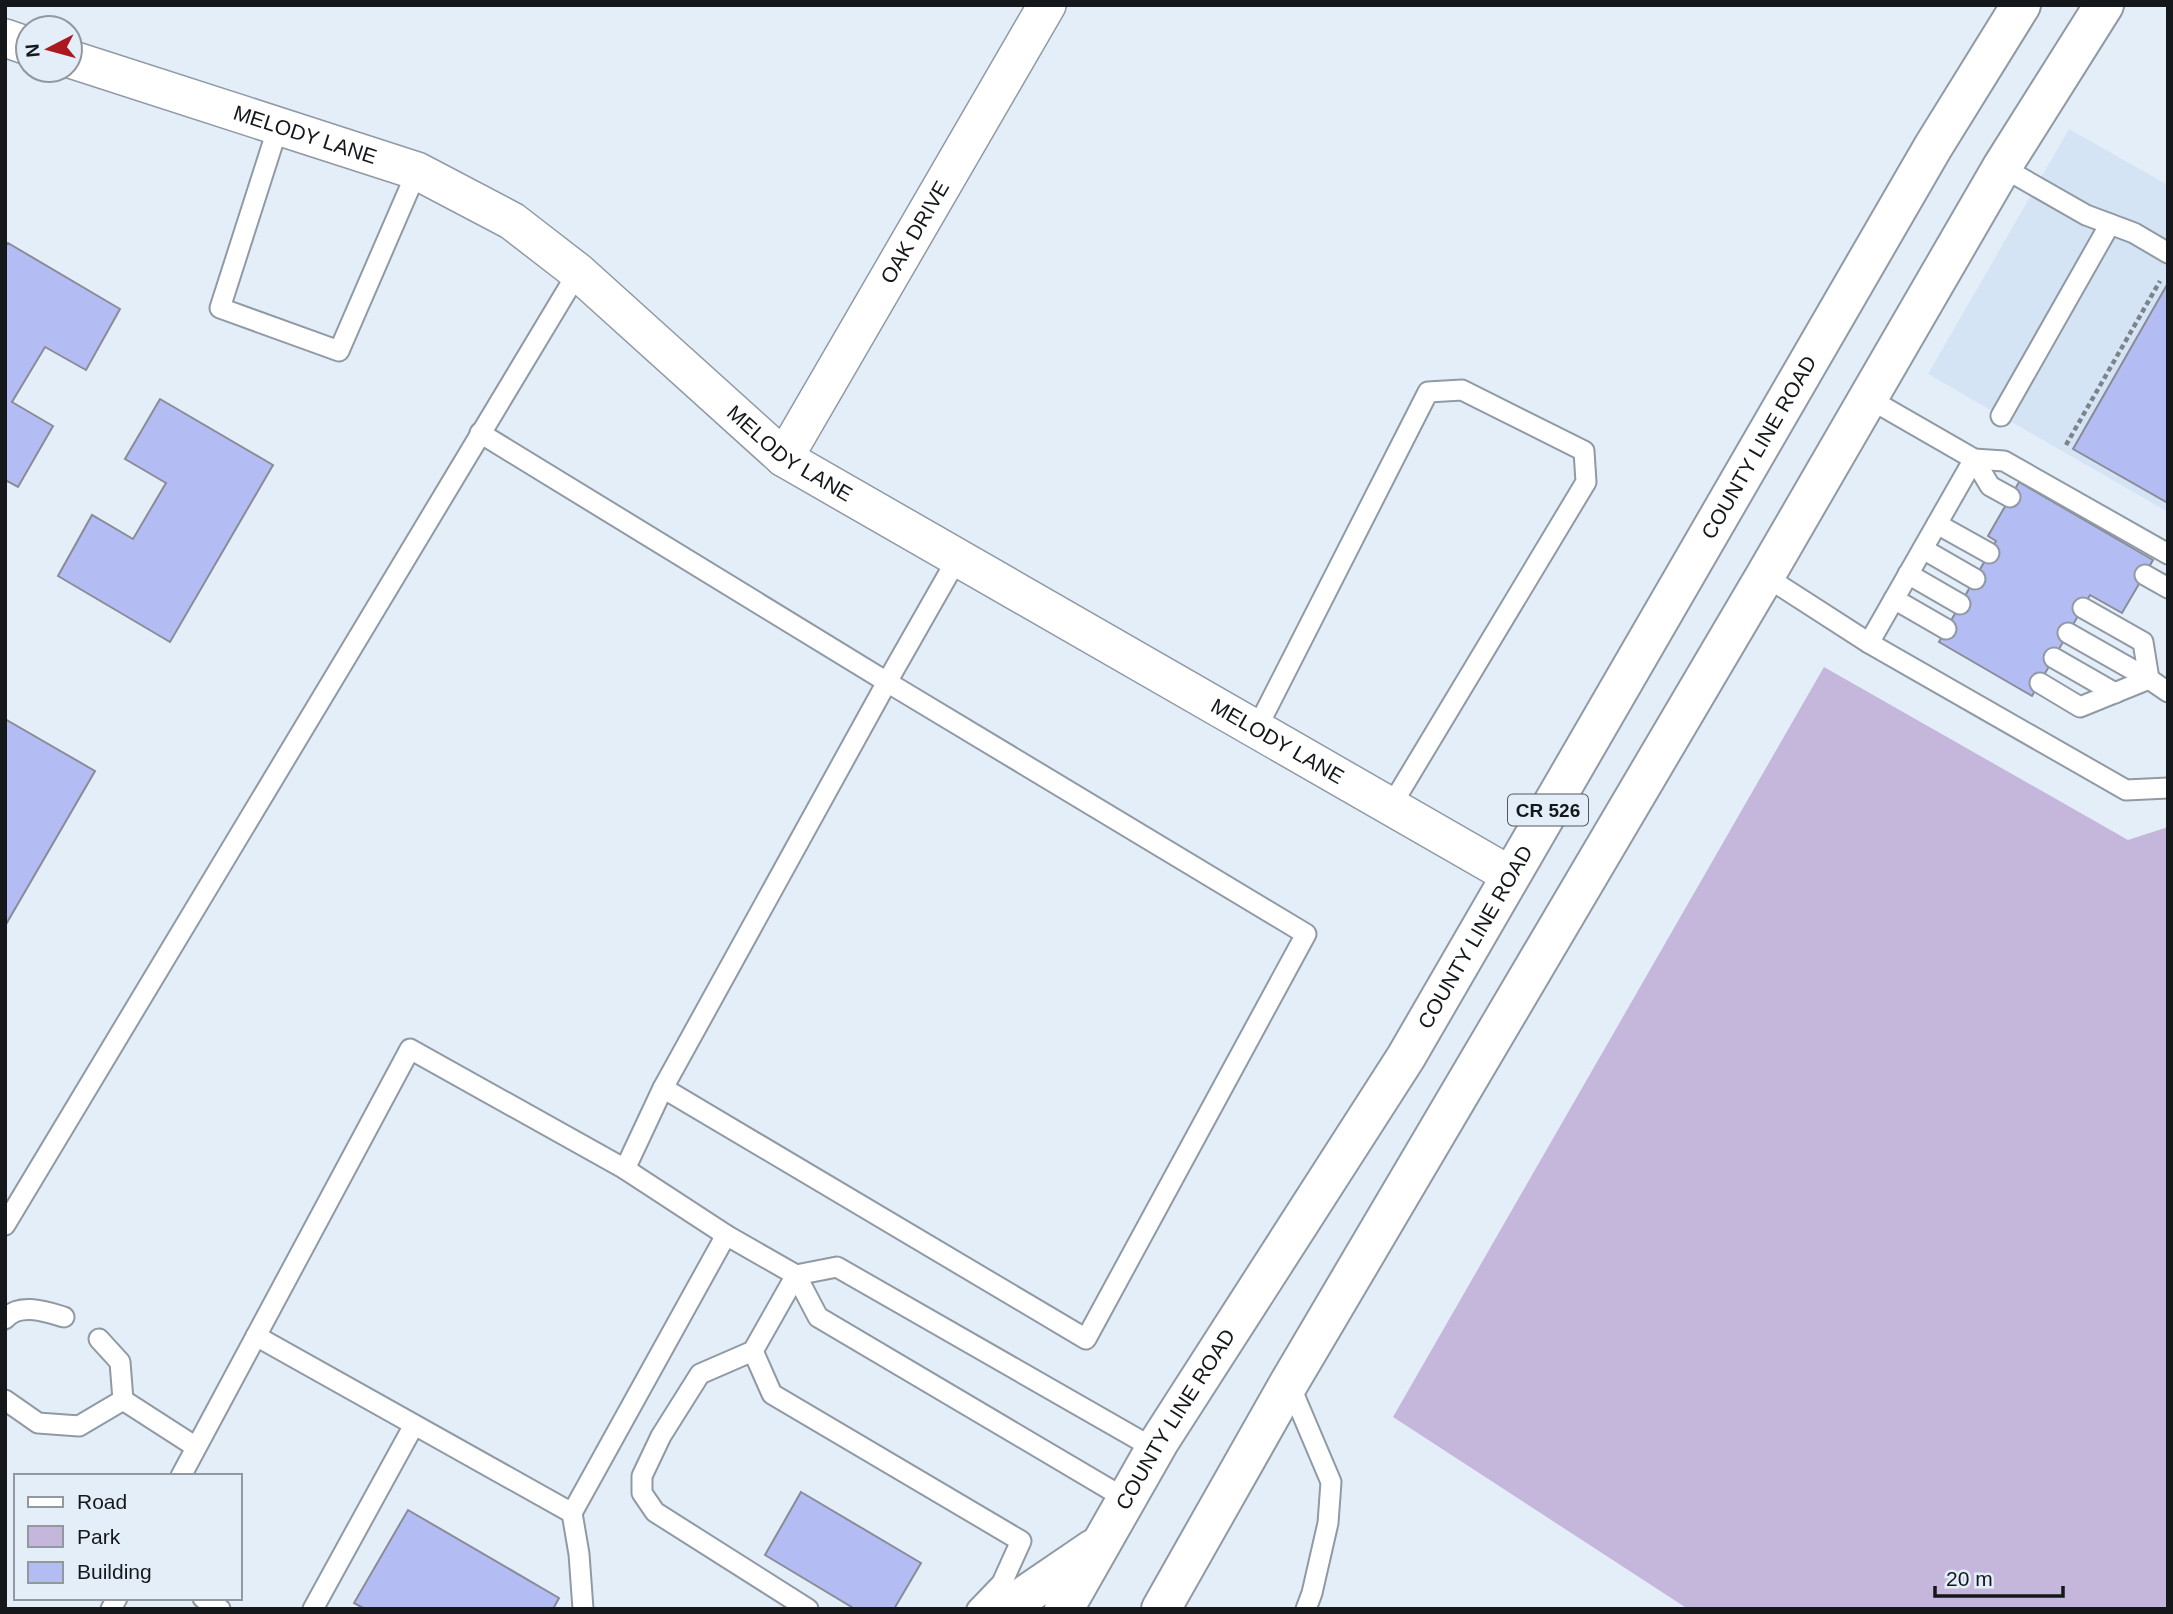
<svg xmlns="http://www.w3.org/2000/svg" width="2173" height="1614" font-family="Arial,sans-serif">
<rect width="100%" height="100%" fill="#e4eef9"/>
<!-- built -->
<polygon fill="#d5e4f5" points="2069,129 2168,185 2168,512 1928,374"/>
<!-- green -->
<polygon fill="#c5b6db" points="1824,667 2128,840 2168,827 2168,1609 1688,1609 1393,1417"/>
<!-- building -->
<g fill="#b4bdf3" stroke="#898c98" stroke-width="2">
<polygon points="8,243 120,309 86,370 45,347 12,402 53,426 18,487 5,480 5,247"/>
<polygon points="2168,283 2168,503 2073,449"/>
<polygon points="160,399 273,465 170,642 58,576 92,515 133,539 166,483 125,459"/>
<polygon points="2019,482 2153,560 2122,613 2090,595 2032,696 1939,642 1996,541 1988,536"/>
<polygon points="5,719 95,771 5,926"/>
<polygon points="801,1492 921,1563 894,1609 855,1609 765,1555"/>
<polygon points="408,1510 559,1598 553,1609 365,1609 354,1603"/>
</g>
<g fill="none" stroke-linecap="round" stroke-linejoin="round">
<!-- lane casing -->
<g stroke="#909aa4" stroke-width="23">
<g id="lane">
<polyline points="278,127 220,308 339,351 417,171"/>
<polyline points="2002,167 2086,215 2134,233 2168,253"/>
<polyline points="1868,398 1974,459 2004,461 2168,554"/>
<polyline points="2001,416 2110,224"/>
<polyline points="480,433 887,682 663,1088 1086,1339 1306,934 887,682 957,559"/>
<polyline points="1937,524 1989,553"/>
<polyline points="1923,549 1975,579"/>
<polyline points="1908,574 1960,604"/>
<polyline points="2145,575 2168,588"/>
<polyline points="1765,576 1869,643 2126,790 2168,788"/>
<polyline points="1894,599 1946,629"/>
<polyline points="2068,633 2149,679 2168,692"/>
<polyline points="1869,643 1974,459 1990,486 2010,497"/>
<polyline points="2054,658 2115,693"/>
<polyline points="2040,683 2080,707 2149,679 2143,642 2083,608"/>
<polyline points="1256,730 1428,392 1462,390 1584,451 1586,482 1391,806"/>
<polyline points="625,1169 726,1235"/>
<polyline points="5,1225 578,272"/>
<path d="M5 1319C19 1302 47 1312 64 1317"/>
<polyline points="256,1336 572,1513"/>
<polyline points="753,1351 772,1394 1021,1541 1002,1583 977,1609"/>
<polyline points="1289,1383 1331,1482 1328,1523 1312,1593 1306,1609"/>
<polyline points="5,1400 38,1423 79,1426 123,1400 120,1362 99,1339"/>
<polyline points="123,1400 196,1447"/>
<polyline points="181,1476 410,1049 625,1169 663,1088"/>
<polyline points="203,1598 220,1609"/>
<polyline points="111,1609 117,1598"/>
<polyline points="313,1609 414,1425"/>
<polyline points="583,1609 579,1554 572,1513 726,1235 796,1275 818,1317 1126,1499"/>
<polyline points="808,1609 655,1512 642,1493 642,1476 661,1436 700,1374 753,1351 796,1275 837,1267 1155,1449"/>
</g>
</g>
<!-- street casing -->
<g stroke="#909aa4" stroke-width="40">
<g id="street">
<polyline points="5,38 28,46"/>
<path id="s1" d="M70 59 417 171 512 221 578 272 784 458 1510 875"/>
<path id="s2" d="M784 458 1047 5"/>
</g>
</g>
<!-- primary casing -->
<g stroke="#909aa4" stroke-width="42">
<g id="primary">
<polyline points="1005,1609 1093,1549"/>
<path id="s3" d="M1064 1609 1159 1442 1406 1057 1933 147 2021 5"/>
<polyline points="1161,1609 1289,1383 1765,576 2002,167 2104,5"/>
</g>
</g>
<!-- path -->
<polyline stroke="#7c838a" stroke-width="4.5" stroke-dasharray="5 3.5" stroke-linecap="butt" points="2066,445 2160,281"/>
<!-- lane -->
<use href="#lane" stroke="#fff" stroke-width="19"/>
<!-- street -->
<use href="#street" stroke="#fff" stroke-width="37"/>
<!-- primary -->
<use href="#primary" stroke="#fff" stroke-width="38"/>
</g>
<g text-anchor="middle" stroke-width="5" stroke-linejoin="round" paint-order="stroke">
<!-- shield labels -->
<rect fill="#e4eef9" stroke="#52585e" stroke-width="2" x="1508" y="794.5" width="80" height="31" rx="5"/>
<g font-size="19" font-weight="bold" fill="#14181b">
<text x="1548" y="817">CR 526</text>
</g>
<!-- street labels -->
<g font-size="21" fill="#14181b" stroke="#e4eef9">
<text dy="7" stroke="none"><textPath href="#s1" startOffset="247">MELODY LANE</textPath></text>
<text dy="7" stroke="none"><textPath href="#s2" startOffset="261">OAK DRIVE</textPath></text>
<text dy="7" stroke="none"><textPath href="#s3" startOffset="1354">COUNTY LINE ROAD</textPath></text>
<text dy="7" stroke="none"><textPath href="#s1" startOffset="835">MELODY LANE</textPath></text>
<text dy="7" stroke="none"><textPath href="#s1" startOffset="1402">MELODY LANE</textPath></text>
<text dy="7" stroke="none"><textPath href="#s3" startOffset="788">COUNTY LINE ROAD</textPath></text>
<text dy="7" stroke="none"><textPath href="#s3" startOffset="220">COUNTY LINE ROAD</textPath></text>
</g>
</g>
<!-- border -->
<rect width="2173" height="1614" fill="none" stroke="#14181b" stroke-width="14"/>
<!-- legend -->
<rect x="14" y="1474" width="228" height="126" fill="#e4eef9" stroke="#9198a0" stroke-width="2"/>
<rect x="28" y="1497" width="35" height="10" fill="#ffffff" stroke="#9198a0" stroke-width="2"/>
<text x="77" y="1509" font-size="21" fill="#14181b">Road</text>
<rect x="28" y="1526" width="35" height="21" fill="#c5b6db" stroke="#9198a0" stroke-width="2"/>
<text x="77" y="1544" font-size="21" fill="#14181b">Park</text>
<rect x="28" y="1562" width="35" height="21" fill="#b4bdf3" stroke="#9198a0" stroke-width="2"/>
<text x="77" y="1579" font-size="21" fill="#14181b">Building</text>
<!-- north arrow -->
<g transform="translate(49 49) rotate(264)"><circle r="33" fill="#e4eef9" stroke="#9198a0" stroke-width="2"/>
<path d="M0-5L12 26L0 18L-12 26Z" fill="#ab181f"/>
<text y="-10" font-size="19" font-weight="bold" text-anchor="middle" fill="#14181b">N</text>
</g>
<!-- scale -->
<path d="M1935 1586v10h128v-10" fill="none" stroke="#14181b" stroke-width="3.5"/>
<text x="1946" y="1586" font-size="21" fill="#14181b" stroke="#e4eef9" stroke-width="5" paint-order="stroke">20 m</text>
</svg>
